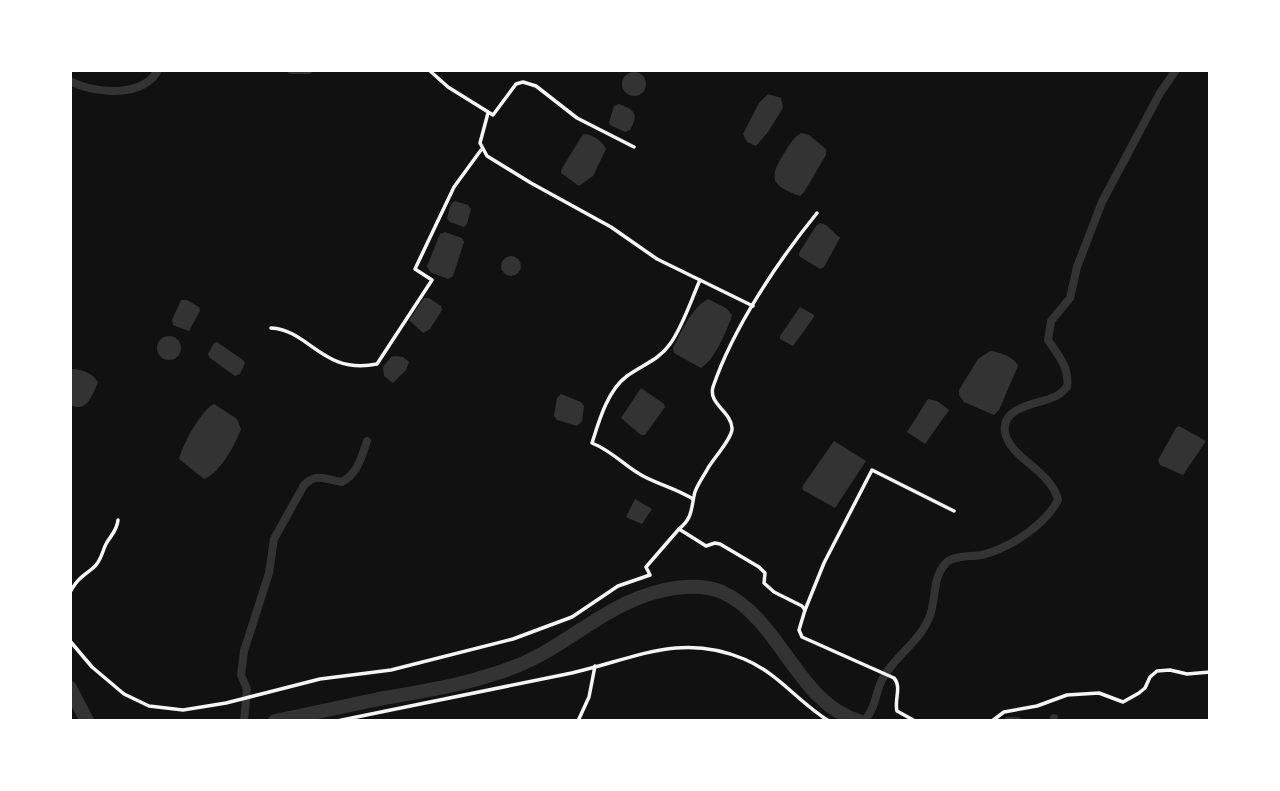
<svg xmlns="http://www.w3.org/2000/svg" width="1280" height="791" font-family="'Playfair Display',serif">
<rect width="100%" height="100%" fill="#111"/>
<!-- water -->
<g fill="#333">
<circle cx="634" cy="84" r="12"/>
<polygon points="768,94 781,98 783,108 768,132 756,146 747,142 743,134 759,103"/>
<path d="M619 104C635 110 639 114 630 130L625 132 610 125 609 122 614 106Z"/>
<path d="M801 133 809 135 826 149V155L804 192 800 196C772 186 768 179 783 155 788 147 792 139 801 133Z"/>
<path d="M583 134C593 134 602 141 606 149L593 176 579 186 561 173V170Z"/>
<polygon points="455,201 468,205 471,209 467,224 464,227 450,222 447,218 451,204"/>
<polygon points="820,223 826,225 840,238 824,267 820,269 799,256 799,253 816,226"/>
<polygon points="445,232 462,238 464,242 453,276 448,279 430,272 427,266 440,234"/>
<circle cx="511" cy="266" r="10"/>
<polygon points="424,298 429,298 441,306 442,310 430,329 423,333 409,320"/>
<path d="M708 299 726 308 732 315C727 331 715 359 701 368L674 353 673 348C681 332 692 307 708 299Z"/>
<polygon points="181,300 187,300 199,307 200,311 189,331 173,325 172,320"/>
<polygon points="800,307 814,315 814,317 793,346 780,339 780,336"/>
<circle cx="169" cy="348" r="12"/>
<polygon points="217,342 243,360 245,363 240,374 235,376 210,358 208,354 214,343"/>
<path d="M990 351C1000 352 1014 357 1018 366L999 410 994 415 964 402 959 395V390L978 359Z"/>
<polygon points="395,356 403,357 409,362 406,370 393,383 384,376 383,367 391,357"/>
<path d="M72 369C82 369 93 374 98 382 92 396 87 413 70 405V372Z"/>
<polygon points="641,388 664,404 665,407 645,435 641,435 621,418"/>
<polygon points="561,394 581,402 584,406 582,421 577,426 557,420 554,416 557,398"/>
<polygon points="928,399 937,401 949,410 925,444 907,432"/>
<path d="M214 404 237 419 241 429C235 445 220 473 204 479L179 459C182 445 202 409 214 404Z"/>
<polygon points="1179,426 1206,441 1183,475 1160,465 1158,460 1176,428"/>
<polygon points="834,441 866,461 835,508 803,490 802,487"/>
<polygon points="635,499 652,509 642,524 626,517"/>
</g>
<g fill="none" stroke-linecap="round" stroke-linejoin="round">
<!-- canal -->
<g stroke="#333" stroke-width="8">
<polyline points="291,70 308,70"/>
<path d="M70 81C95 94 143 98 158 70"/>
<path d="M244 721 247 689 241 675 244 651 269 573 274 539 304 485C318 472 326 480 342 482 358 473 361 458 367 441"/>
<path d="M864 721C875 709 875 696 881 682 892 658 919 643 929 618 937 600 931 579 946 563 953 555 972 557 982 555 1010 548 1045 525 1058 500 1051 470 1009 458 1005 432 1001 406 1039 404 1054 397 1060 395 1063 391 1067 387 1070 368 1058 355 1048 340L1051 321 1070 298 1077 267 1102 202 1160 93 1176 70"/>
<polyline points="1008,721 1018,721"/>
<polyline points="1053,721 1054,718"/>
</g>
<!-- river -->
<g stroke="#333" stroke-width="14">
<polyline points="70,688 87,721"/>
<path d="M275 721C310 714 344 706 379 699 425 691 470 684 514 667 569 646 603 604 664 590 683 586 703 584 722 592 781 619 796 702 859 721"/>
</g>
<!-- minor -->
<g stroke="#f5f5f5" stroke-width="3.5">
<polyline points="429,70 448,87 493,115 516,84 523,82 536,86 577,118 634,147"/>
<polyline points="488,113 480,143 487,156 531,183 611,227 657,259 753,306"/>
<path d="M271 328C310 330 322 375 377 364L432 280 415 269 454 187 481 150"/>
<path d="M693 499C677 489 660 485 643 476 624 466 614 452 592 443 599 421 607 391 627 376 642 365 659 360 670 344 683 326 691 300 700 280"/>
<path d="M679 529C692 518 691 511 694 496 695 487 704 476 708 468 714 458 733 437 732 428 731 411 708 404 713 387 733 328 778 261 817 213"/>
<path d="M70 592C79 577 81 578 93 568 101 562 102 552 106 544 111 535 117 531 118 520"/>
<polyline points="805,610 824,563 872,470 954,511"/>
<path d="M70 641 92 667 124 694 149 706 183 710 226 703 320 679 391 670 513 639 572 617 618 586 650 575 646 567 679 529 706 546 715 543 720 544 759 567 765 573 764 583 774 592 802 606 805 610 799 630 802 637 894 678C902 687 894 700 897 711L915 721"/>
<path d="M337 721C412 705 487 690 562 675 627 663 676 630 744 659 778 673 798 702 829 721"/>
<polyline points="578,721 589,697 595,666"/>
<polyline points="992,721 1004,712 1037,706 1067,695 1099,693 1123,702 1139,693 1145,688 1150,677 1157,671 1170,670 1187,674 1210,672"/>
</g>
</g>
<!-- border -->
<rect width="1280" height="791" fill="none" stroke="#ffffff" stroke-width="144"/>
</svg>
